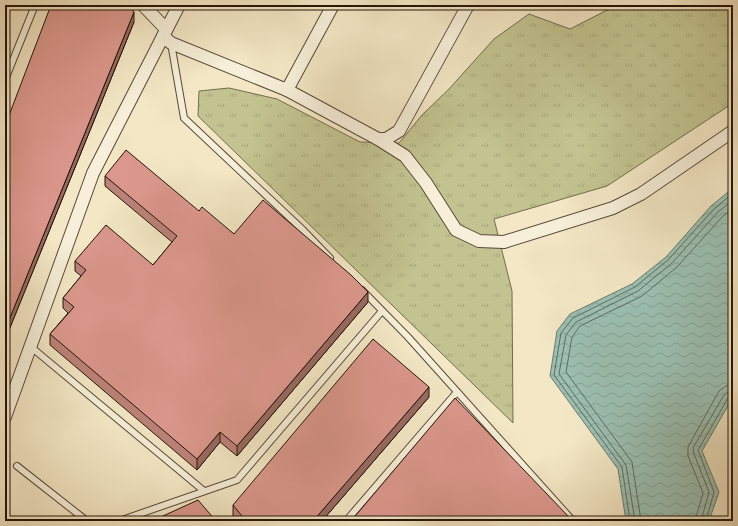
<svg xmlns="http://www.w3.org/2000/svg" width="738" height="526" font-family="Vollkorn,serif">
<defs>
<pattern id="grass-tufts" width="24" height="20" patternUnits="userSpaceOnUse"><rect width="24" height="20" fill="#c2c390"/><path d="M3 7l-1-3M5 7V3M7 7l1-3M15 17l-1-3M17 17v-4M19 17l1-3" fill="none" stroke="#a7a77b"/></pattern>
<pattern id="water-waves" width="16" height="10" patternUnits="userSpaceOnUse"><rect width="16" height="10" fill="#9bc0b2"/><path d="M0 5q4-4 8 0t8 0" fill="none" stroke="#85a498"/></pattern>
</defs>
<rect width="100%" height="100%" fill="#f3e7c5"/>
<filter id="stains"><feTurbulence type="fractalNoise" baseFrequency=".005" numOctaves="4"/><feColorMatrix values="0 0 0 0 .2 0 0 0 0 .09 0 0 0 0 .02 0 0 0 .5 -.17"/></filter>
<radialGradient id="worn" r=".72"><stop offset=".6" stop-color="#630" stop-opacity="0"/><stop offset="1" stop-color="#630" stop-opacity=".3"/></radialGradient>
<!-- grass -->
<polygon fill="url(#grass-tufts)" stroke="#736c4c" points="617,5 733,5 733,103 607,186 494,219 512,291 513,423 198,116 199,91 229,88 277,99 360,142 399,143 422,115 449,89 494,39 529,14 570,29"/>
<!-- water -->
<polygon fill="url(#water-waves)" stroke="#6b7b6e" points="733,188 733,397 702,451 719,492 709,521 626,521 618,469 550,376 557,331 570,314 632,284 666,257 711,206"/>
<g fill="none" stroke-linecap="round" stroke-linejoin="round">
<!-- shore -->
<g stroke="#606a5e" stroke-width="1">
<polyline points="630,521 622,467 554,375 561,333 573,318 635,287 668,260 714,209 733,193"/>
<polyline points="635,521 626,465 559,374 566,335 576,322 638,291 672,263 718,212 733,200"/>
<polyline points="641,521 632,462 566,372 572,337 580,326 642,296 677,267 722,217 733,208"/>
<polyline points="695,521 703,493 688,456 688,447 719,391 726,386 733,385"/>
<polyline points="701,521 709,492 694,454 693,448 724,395 728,392 733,391"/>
<polyline points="706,521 714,492 698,450 728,398 733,396"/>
</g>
<!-- service casing -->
<g stroke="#584938" stroke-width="8">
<g id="service">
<polyline points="171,43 184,118 303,230 330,258"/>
<polyline points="5,80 35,5"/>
<polyline points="362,290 408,337 573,521"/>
<polyline points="31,347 204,491"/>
<polyline points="17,466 87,521"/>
<polyline points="119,521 237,480 382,311"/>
<polyline points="346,521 457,392"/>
</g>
</g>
<!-- minor casing -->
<g stroke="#584938" stroke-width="14">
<g id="minor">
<polyline points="143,5 166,29"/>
<polyline points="163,36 171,43 287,90 378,139 405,156 426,183 456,230 479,241 504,242 613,208 641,194 733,131"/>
<polyline points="287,90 333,5"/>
<polyline points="378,139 386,139 399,131 468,5"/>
<polyline points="5,417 93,173 179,5"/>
</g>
</g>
<!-- service -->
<use href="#service" stroke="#f7efd9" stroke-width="6"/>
<!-- minor -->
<use href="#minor" stroke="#f7efd9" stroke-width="12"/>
</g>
<!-- wall -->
<g fill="#bc8278" stroke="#241409">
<polygon points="134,22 7,335 5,335 5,126"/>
<polygon points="105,176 199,211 234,234 368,302 237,456 220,442 197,470 50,345 50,334 68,313 63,308 63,298 81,276 75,271 75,261 153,265 172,242 105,186"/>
<polygon points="429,397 322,521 237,521 233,516 233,505"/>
</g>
<!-- shaded-wall -->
<g fill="#996a62" stroke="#241409">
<polygon points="134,12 134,22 7,335 7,325"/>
<polygon points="368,292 368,302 237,456 237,446"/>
<polygon points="429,387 429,397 322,521 313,521"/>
<polygon points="220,432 220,442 197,470 197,459"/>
</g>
<!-- building -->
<g fill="#db978c" stroke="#241409">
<polygon points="51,5 128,5 134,12 7,325 5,324 5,126"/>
<polygon points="126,150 199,211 202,207 234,234 263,200 351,275 368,292 237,446 220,432 197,459 50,334 74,307 63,298 86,270 75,261 106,225 153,265 177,236 105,176"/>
<polygon points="373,339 429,387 313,521 246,521 233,505"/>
<polygon points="455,398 569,517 565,521 351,521"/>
<polygon points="198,500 216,521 152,521"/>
</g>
<!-- margin -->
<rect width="738" height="526" fill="none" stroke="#f3e7c5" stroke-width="20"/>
<rect x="6" y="6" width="726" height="514" fill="none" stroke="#241409" stroke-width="2"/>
<rect x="10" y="10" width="718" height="506" fill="none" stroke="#241409"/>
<rect width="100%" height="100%" filter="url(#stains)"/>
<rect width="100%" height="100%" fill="url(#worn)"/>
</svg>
